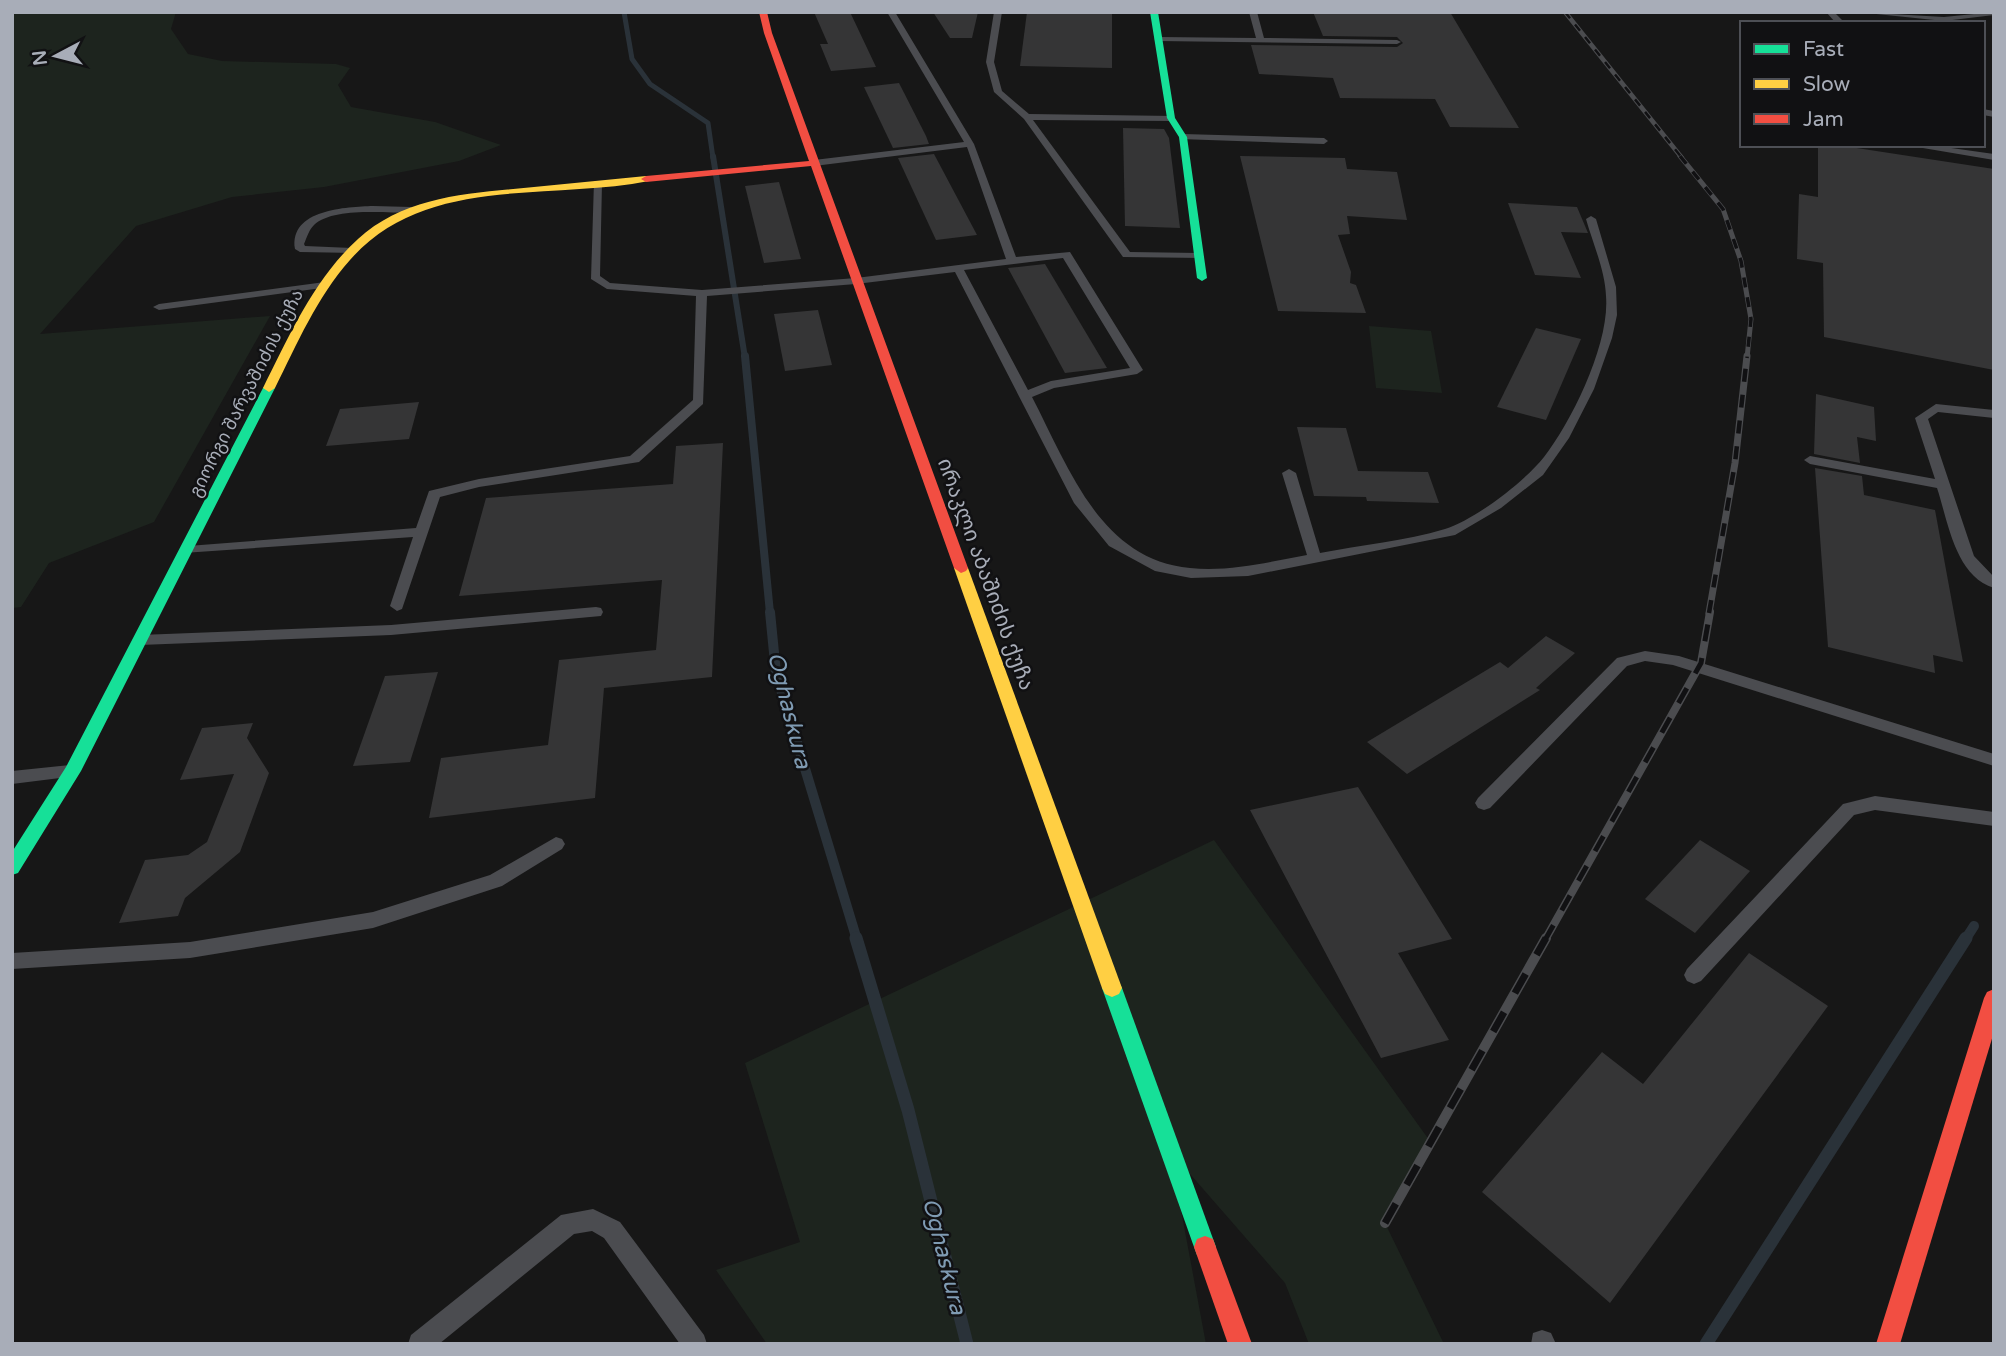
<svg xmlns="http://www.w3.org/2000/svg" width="2006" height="1356" font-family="'Varela Round','Noto Sans Georgian',sans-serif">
<rect width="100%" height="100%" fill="#171717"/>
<!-- green -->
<g fill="#1d241e">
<polygon points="12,12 176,12 171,29 188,54 222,61 336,64 350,68 338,85 351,107 435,122 501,145 459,161 324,187 232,197 136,226 40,334 270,316 154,522 49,563 21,607 12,608"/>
<polygon points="1369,326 1431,331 1442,393 1376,388"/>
<polygon points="1214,840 1432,1144 1385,1223 1444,1344 1309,1344 1285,1283 1170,1151 1206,1344 767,1344 716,1270 800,1242 745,1063"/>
</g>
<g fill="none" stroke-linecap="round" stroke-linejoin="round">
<!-- stream-far4 -->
<polyline stroke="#2a3239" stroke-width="5" points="624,12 632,59 650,84 708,123 713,158"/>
<!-- stream-far3 -->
<polyline stroke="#2a3239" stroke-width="6" points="713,156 745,358"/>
<!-- stream-far2 -->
<polyline stroke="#2a3239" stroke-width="8" points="745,356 770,613"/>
<!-- stream-far1 -->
<g stroke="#2a3239" stroke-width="10">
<polyline points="770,612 776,673 857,940"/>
<polyline points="1965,940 1974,926"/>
</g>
<!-- stream -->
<g stroke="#2a3239" stroke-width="13">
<polyline points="856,938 908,1110 967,1344"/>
<polyline points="1706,1344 1966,938"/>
</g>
</g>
<!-- building -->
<g fill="#353536">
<polygon points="814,12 850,12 876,67 831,71 820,44 828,44"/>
<polygon points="933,12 978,12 972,38 950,38"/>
<polygon points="1027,12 1112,12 1112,68 1020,66"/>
<polygon points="1313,12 1450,12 1519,128 1450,127 1435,99 1340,98 1333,78 1259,74 1251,45 1397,47 1403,43 1397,37 1323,36"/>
<polygon points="899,83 926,136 929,144 893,148 864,87"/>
<polygon points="1123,128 1164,129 1169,138 1180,228 1125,226"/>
<polygon points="1818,145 1837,145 1994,169 1994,370 1824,337 1823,263 1797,259 1799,194 1818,197"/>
<polygon points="934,154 977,235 936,240 898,158"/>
<polygon points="1240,156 1345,158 1347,169 1397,172 1407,220 1347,216 1350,234 1338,235 1351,272 1350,283 1356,285 1366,313 1278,311"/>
<polygon points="779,182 801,259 764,263 745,186"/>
<polygon points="1508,203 1577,207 1588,233 1561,232 1581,278 1535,275"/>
<polygon points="1045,264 1107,368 1065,373 1008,268"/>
<polygon points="818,310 832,365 785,371 774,314"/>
<polygon points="1536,328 1581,339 1546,420 1497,407"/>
<polygon points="1816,394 1874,407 1876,441 1857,437 1860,463 1814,454"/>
<polygon points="419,402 409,439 326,446 340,409"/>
<polygon points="1297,427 1346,428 1358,471 1428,472 1439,503 1367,501 1366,497 1314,496"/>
<polygon points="723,443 712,677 604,688 595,798 429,818 441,758 548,745 559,660 656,650 662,580 459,596 486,498 673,484 676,446"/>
<polygon points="1815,468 1862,476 1864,495 1935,510 1963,662 1933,655 1935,673 1828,647"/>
<polygon points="1546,636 1575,653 1536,688 1540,690 1407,774 1367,742 1500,662 1508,668"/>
<polygon points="438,672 410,762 353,766 385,676"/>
<polygon points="253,723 247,738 269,773 240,852 185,898 178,916 119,923 145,860 188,855 207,842 234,774 180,780 202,728"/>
<polygon points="1358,787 1452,939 1398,953 1449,1040 1381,1058 1250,810"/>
<polygon points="1700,840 1750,871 1695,933 1645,899"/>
<polygon points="1749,953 1828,1006 1610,1303 1482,1192 1602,1052 1643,1084"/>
</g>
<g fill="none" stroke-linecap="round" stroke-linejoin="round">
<!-- lane -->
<g fill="#4b4c50" fill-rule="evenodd">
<path d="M887 12H895L974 144 1016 257 1070 252 1143 370 1137 374 1054 388 1032 397C1068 466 1100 560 1190 568 1229 572 1269 562 1307 555L1282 473 1289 469 1296 473 1320 553C1361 545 1405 541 1445 529 1476 519 1524 482 1544 457 1572 421 1610 343 1606 296 1605 270 1593 244 1586 219L1591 216 1596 219 1616 287 1617 315 1612 338 1594 389 1569 438 1543 475 1501 508 1455 535 1248 576 1191 578 1155 571 1109 546 1074 503 955 272 856 284 707 296 703 404 639 462 479 487 440 497 402 609 397 611 390 606 413 537 183 553 181 550 188 546 416 528 429 491 479 479 630 456 693 400 696 296 607 289 591 279 594 181 602 183 600 276 610 283 702 290 856 278 1006 259 967 147 814 166 809 163 814 160 964 142ZM1063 258 1130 368 1051 381 1028 390 964 270Z"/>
<polygon points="994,12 1002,12 994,62 1002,91 1029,114 1174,116 1174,120 1171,121 1033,120 1130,252 1199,253 1203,254 1203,258 1123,257 1024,119 994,92 986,62"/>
<polygon points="1249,12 1257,12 1264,38 1397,40 1401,42 1397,44 1158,41 1154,39 1158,37 1256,38"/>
<polygon points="1826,12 1834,12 1845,23 1836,23"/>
<polygon points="1857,12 1944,17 1994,12 1994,15 1944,21"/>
<polygon points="1983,109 1994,111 1994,117 1983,115"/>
<polygon points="1183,134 1324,138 1328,141 1324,144 1180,139 1180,135"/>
<polygon points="1905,145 1930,145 1994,154 1994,160"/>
<path d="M373 206 411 207 416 210 411 213C386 213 333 207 314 225 309 230 307 237 304 244L305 246 352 248 357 251 356 253 300 252 295 249C289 209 347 207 373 206Z"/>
<polygon points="325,282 329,283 329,287 159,310 153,307 159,304"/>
<path d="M1936 404 1994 410V418L1938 412 1928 419 1974 556 1994 577V588C1955 576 1948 521 1937 488L1810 464 1804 460 1810 456 1935 479 1915 418Z"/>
<polygon points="596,607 601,608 603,612 601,616 391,635 140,645 132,640 140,635 391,625"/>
<polygon points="1645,651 1679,656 1994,754 1994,766 1673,665 1645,661 1627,666 1490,808 1484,810 1478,808 1475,803 1478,798 1617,658"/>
<polygon points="70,765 76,766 78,771 76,776 12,784 12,771"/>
<polygon points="1875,796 1994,812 1994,826 1875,810 1854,815 1701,981 1694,984 1687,981 1684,975 1687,969 1843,804"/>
<polygon points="556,837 562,839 565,844 562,849 502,886 373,928 190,958 12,969 12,953 190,942 373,912 490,875"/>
<polygon points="593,1209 620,1222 704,1335 707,1344 680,1344 604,1238 592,1231 574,1234 439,1344 408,1344 411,1335 561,1215"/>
<polygon points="1542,1330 1551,1333 1556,1344 1531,1344 1533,1333"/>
</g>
<!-- fast -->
<g fill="#16e098" fill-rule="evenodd">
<polygon points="1150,12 1158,12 1175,118 1187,137 1207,278 1202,281 1197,278 1179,137 1167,118"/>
<polygon points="269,384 275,388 81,771 18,873 12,875 12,852 66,767 263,388"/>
<polygon points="1112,979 1119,982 1122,988 1216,1247 1213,1255 1205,1258 1197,1255 1194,1247 1102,988 1105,982"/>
</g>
<!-- slow -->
<g fill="#ffcf43" fill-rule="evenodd">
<path d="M646 176 651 179 649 181C548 201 425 174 350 260 317 297 297 344 275 388L269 392 263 388C289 336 314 279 358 239 406 195 472 193 534 187 571 183 609 180 646 176Z"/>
<polygon points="961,563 968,568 1122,988 1119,994 1112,997 1105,994 1102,988 954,568"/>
</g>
<!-- jam -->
<g fill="#f24e42" fill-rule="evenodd">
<polygon points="759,12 767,12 772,33 968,568 966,571 961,573 954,568 811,166 646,182 641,179 646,176 809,161 764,33"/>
<polygon points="1994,989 1994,1032 1900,1344 1876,1344 1984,998 1987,992"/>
<polygon points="1205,1236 1213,1239 1252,1344 1228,1344 1194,1247 1197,1239"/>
</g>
<!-- rail-far4 casing -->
<g stroke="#4b4c4f" stroke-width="4.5">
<polyline id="rail-far4" points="1565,12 1682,158"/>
</g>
<!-- rail-far3 casing -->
<g stroke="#4b4c4f" stroke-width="5">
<polyline id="rail-far3" points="1680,156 1723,209 1741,261 1751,319 1747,358"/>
</g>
<!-- rail-far2 casing -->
<g stroke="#4b4c4f" stroke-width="7">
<polyline id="rail-far2" points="1709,613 1735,463 1747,356"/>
</g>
<!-- rail-far1 casing -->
<g stroke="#4b4c4f" stroke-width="8">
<polyline id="rail-far1" points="1545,940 1701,663 1710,612"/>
</g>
<!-- rail casing -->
<g stroke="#4b4c4f" stroke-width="10">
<polyline id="rail" points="1385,1223 1546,938"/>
</g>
<!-- rail-far4 -->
<use href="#rail-far4" stroke="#111113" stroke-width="2.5" stroke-dasharray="8" stroke-linecap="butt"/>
<!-- rail-far3 -->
<use href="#rail-far3" stroke="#111113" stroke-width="3.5" stroke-dasharray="10" stroke-linecap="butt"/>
<!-- rail-far2 -->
<use href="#rail-far2" stroke="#111113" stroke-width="4.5" stroke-dasharray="13" stroke-linecap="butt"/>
<!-- rail-far1 -->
<use href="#rail-far1" stroke="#111113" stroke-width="5" stroke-dasharray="17" stroke-linecap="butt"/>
<!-- rail -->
<use href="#rail" stroke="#111113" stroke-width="7" stroke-dasharray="22" stroke-linecap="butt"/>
</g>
<g text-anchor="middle" stroke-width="5" stroke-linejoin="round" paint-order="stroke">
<!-- far-street labels -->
<g font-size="18" fill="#a8adb8" stroke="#111113">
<text transform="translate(246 393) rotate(-63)" y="6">გიორგი შარვაშიძის ქუჩა</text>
</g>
<!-- street labels -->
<g font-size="21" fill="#a8adb8" stroke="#111113">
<text transform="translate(986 574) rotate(70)" y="7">ირაკლი აბაშიძის ქუჩა</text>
</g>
<!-- water labels -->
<g font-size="23" font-style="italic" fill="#7f9bb3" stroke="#111113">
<text transform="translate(790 710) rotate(76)" y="8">Oghaskura</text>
<text transform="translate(945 1256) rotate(76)" y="8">Oghaskura</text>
</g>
</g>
<!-- border -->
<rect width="2006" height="1356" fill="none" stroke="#a8adb8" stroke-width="28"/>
<!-- legend -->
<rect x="1740" y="21" width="245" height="126" fill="#111113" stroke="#4d4f55" stroke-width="2"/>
<rect x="1754" y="44" width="35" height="10" fill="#16e098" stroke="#4d4f55" stroke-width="2"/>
<text x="1803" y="56" font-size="21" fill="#a8adb8">Fast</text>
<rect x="1754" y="79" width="35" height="10" fill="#ffcf43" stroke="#4d4f55" stroke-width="2"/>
<text x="1803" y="91" font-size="21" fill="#a8adb8">Slow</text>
<rect x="1754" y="114" width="35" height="10" fill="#f24e42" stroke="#4d4f55" stroke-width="2"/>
<text x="1803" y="126" font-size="21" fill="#a8adb8">Jam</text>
<!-- north arrow -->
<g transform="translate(56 56) rotate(263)" stroke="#111113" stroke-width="5" paint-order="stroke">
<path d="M0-5L12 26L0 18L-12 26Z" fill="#a8adb8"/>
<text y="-10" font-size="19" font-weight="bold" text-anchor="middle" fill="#a8adb8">N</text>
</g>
</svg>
